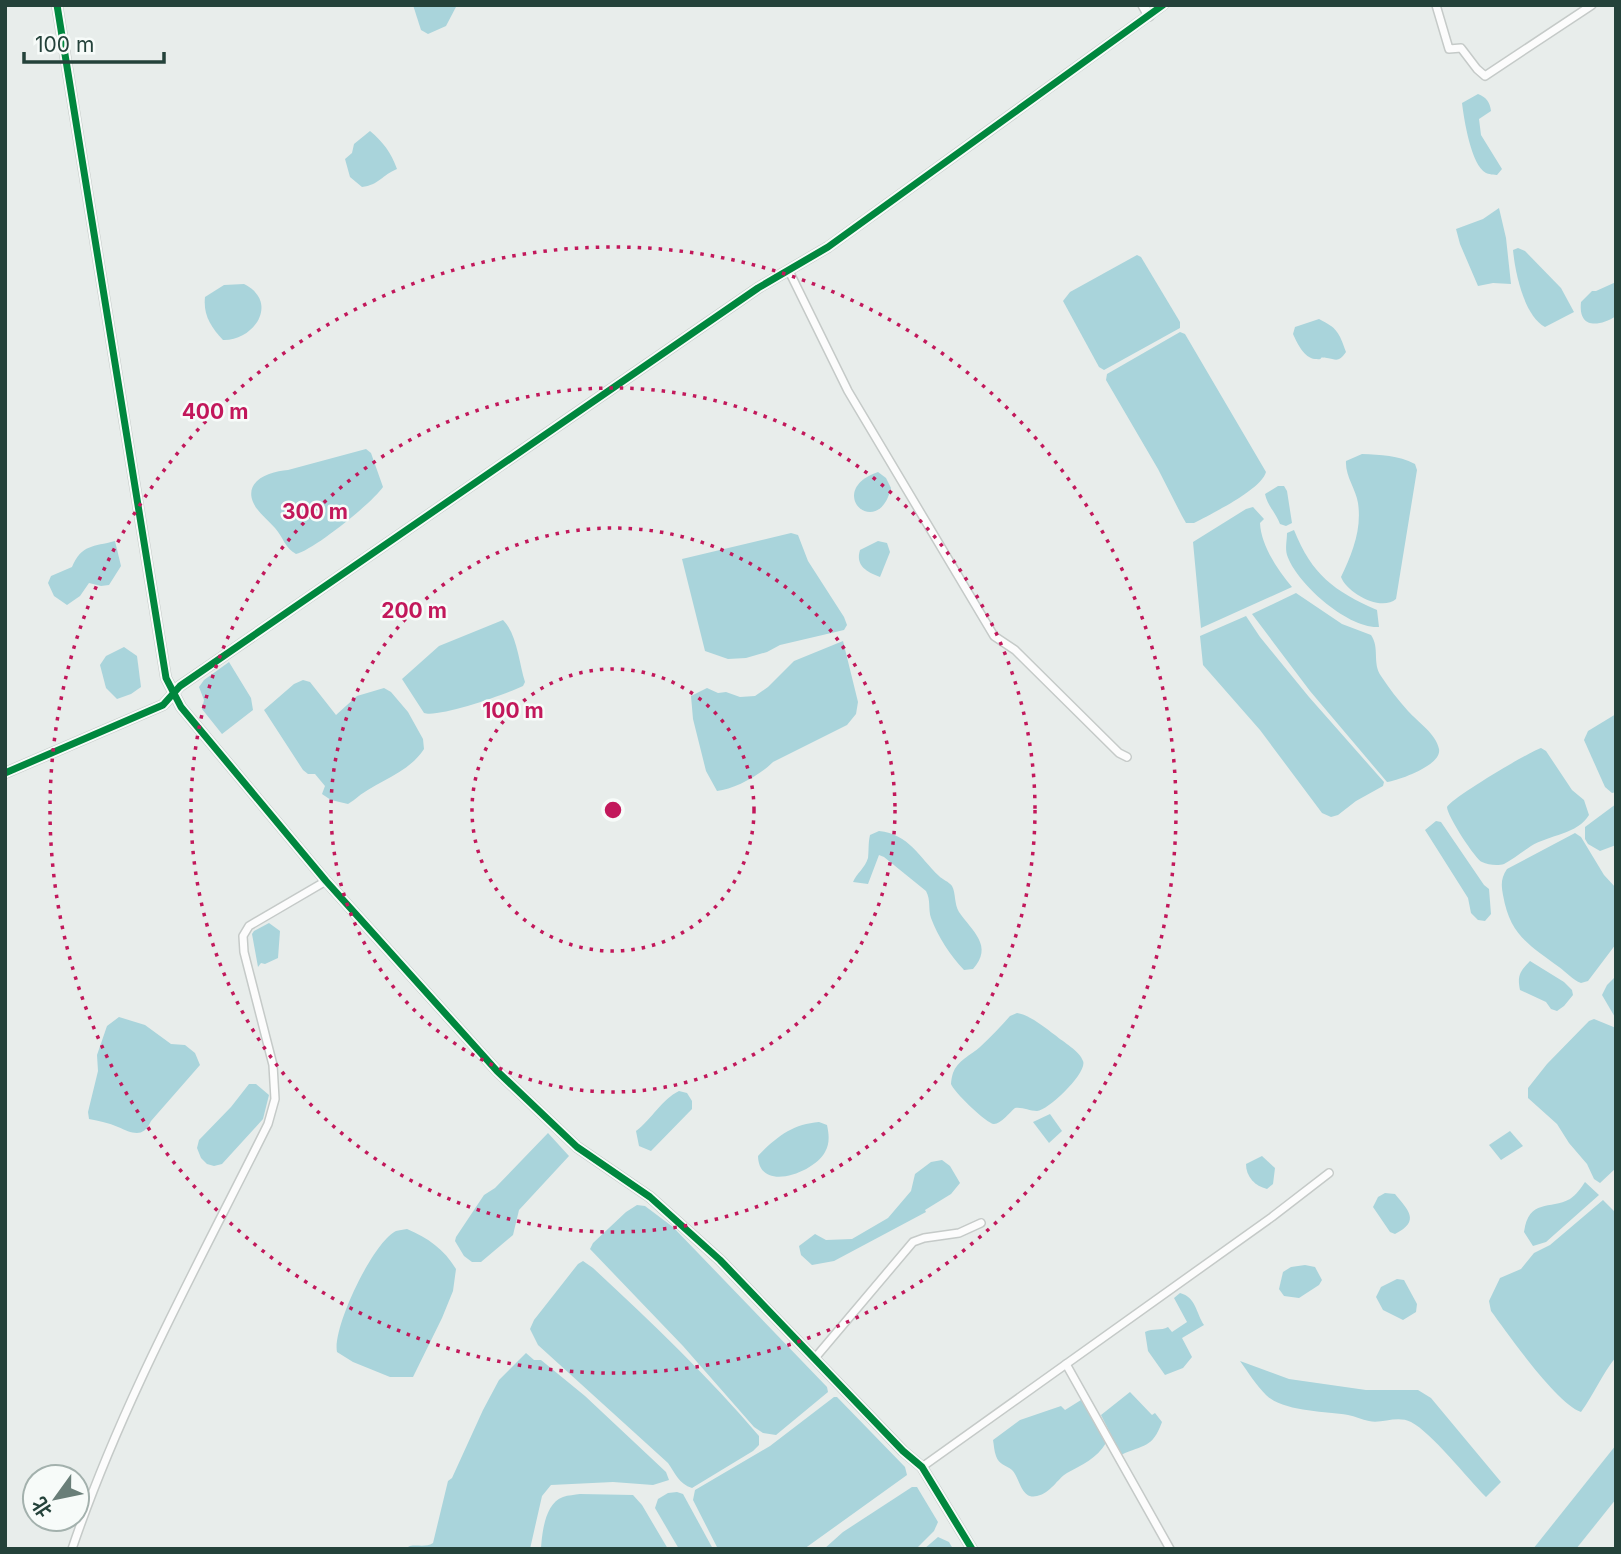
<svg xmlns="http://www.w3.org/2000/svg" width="1621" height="1554" font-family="Inter,'Noto Sans SC',sans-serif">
<rect width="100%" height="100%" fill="#e8edeb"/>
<!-- water -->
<g fill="#a9d4db">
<polygon points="413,5 457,5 446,26 428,34 421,30"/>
<path d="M1478 94C1486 97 1490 102 1491 111L1479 119 1481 135 1502 169 1497 175C1496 175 1487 174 1486 173 1471 165 1464 119 1462 103Z"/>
<path d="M370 131C383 142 391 152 397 169 382 175 379 185 362 187L350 177 345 159 352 153 354 144Z"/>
<polygon points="1499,208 1506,238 1511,284 1493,283 1478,286 1460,244 1456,229 1483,219"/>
<path d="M1518 248 1525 251 1561 288 1574 312 1545 327C1524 316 1515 272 1513 250Z"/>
<polygon points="1137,255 1141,257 1180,322 1180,328 1104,370 1099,367 1063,301 1070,292"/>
<path d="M1616 282V316C1599 327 1578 329 1581 302L1592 291H1596Z"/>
<path d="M244 284C280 302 254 341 223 340 211 327 203 315 205 297L224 285Z"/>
<path d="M1319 319C1337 328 1339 332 1346 352 1339 362 1337 360 1327 358 1316 356 1326 360 1315 359 1304 358 1297 343 1293 334L1295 327Z"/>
<path d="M1180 332 1185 334 1266 472C1261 490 1211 514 1194 523H1186L1182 516 1158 469 1106 380 1107 374Z"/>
<path d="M366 449 371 453 383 487C373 502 314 550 296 554 285 548 283 537 275 528 268 520 257 512 253 502 244 480 271 471 288 470Z"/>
<path d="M1362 454C1381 455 1398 455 1415 464L1417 470 1396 599C1381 612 1347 593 1341 577 1352 554 1362 530 1358 503 1356 489 1345 476 1346 461Z"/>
<path d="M878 472 886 478 891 488C878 542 823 491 878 472Z"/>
<path d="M1278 486H1284L1287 491 1292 523 1286 526 1280 524C1276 513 1267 505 1265 494Z"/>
<path d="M1253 507 1264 519 1260 523C1261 546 1278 570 1292 587L1201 628 1193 542 1246 509Z"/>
<path d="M1294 530C1312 575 1334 591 1377 610L1379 627C1348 629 1296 583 1287 555 1285 548 1287 540 1287 533Z"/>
<polygon points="791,533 798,535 808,561 844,617 847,625 844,630 780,645 767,652 746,658 728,659 705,651 682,559"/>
<path d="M115 541 121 566 109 585 101 586 89 583 80 596 67 605 54 596 48 583 51 576 72 567C82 544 93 547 115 541Z"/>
<path d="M878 541 887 543 890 552 880 577C867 572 855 566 860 550Z"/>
<path d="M1296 593 1342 624 1371 635C1380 648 1372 663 1381 676 1389 688 1398 700 1408 711 1418 722 1436 734 1439 749 1442 765 1400 780 1387 782L1310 691 1252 614Z"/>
<polygon points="1246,616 1260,637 1309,697 1384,782 1383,786 1356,801 1338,815 1331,817 1322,813 1260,730 1203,665 1200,636"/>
<path d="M503 620C517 634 519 663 525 682L523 686C507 694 439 718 424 713L402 679 439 646Z"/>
<path d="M843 641 858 702 856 714 847 725 773 762C760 775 735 789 717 791L706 771 693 719 691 696 707 688 718 693 726 692 740 697 755 696 768 687 794 661Z"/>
<polygon points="124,647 137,656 141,687 131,694 117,699 106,688 100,665 106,656"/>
<polygon points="229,662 251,698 253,710 222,734 202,709 204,700 199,687 204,680"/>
<path d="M303 680 310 682 336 715 357 696 384 688 391 692 408 712 423 739 424 749C408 774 376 781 354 800L348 804 331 800 322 794 325 786 315 774H308L303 770 264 710 294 684Z"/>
<polygon points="1616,714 1616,792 1612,793 1605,787 1584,740 1588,731"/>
<path d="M1541 748 1546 751 1572 790 1584 800 1589 815C1578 834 1549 835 1531 846 1522 852 1513 859 1504 864 1498 866 1488 865 1482 862 1476 860 1447 816 1447 807 1453 797 1527 753 1541 748Z"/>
<polygon points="1616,804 1616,845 1600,851 1588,844 1585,839 1585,827"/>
<polygon points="1436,821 1441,822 1484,885 1489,889 1491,914 1485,921 1478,920 1471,913 1468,898 1425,830"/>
<path d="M879 831C909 834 919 857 939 876 942 879 949 882 952 886 956 893 954 904 959 912 972 931 994 946 973 969L964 970C950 955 938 937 931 918 928 909 931 900 926 891L884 857 879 855 868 884 853 882C857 873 865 868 868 858 869 850 868 844 870 835Z"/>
<path d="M1575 833 1581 837 1604 875 1616 888V944L1588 981 1581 983C1573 980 1566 972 1559 967 1528 944 1510 935 1503 895 1501 884 1501 878 1507 869Z"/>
<polygon points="269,923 280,931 278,958 265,964 261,963 258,967 252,934 254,931"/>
<path d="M1530 961 1564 982 1572 990 1573 995 1564 1006 1557 1011 1551 1009 1546 1002 1520 990C1517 976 1520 971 1530 961Z"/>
<polygon points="1616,976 1616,1019 1602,995 1607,985"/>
<path d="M1017 1013C1030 1015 1044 1027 1055 1035 1063 1042 1080 1051 1083 1061 1088 1072 1049 1110 1037 1111 1029 1111 1023 1107 1015 1108 1010 1112 1001 1124 994 1124 987 1124 953 1091 951 1084 951 1081 952 1076 953 1073 957 1061 971 1055 980 1047 991 1037 1001 1026 1010 1016Z"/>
<path d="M119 1017 145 1025 171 1044 185 1045 195 1053 200 1065 151 1121C143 1139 132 1133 118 1127 109 1123 99 1121 89 1119L88 1112 98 1071 97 1055 107 1026Z"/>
<polygon points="1594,1019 1616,1028 1616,1168 1600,1183 1594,1179 1587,1164 1569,1143 1557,1124 1528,1098 1528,1088 1547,1064 1589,1021"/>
<polygon points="249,1084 256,1084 269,1095 263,1119 222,1164 214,1166 207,1164 201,1158 197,1148 199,1140 231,1107"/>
<path d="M679 1091 687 1093 692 1101V1109L651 1151 639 1146 636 1131C652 1119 662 1099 679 1091Z"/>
<polygon points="1050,1114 1062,1131 1049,1143 1033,1122"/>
<path d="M819 1122 827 1125C829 1134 830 1144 825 1152 815 1172 759 1194 758 1156 776 1137 793 1124 819 1122Z"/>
<polygon points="1510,1131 1523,1146 1501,1160 1489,1145"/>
<polygon points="548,1133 569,1156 519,1210 513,1235 481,1262 472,1262 464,1256 455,1241 456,1237 484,1195 495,1188"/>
<path d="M1262 1156 1275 1168 1273 1184 1267 1189C1255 1186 1246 1177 1246 1164Z"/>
<polygon points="942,1160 950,1166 960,1183 951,1194 925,1210 926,1212 834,1261 812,1265 801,1255 799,1246 815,1234 826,1240 852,1239 888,1218 911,1191 915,1174 931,1162"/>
<path d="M1585 1182 1599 1195 1546 1242 1533 1246 1524 1232C1529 1198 1550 1210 1570 1199 1576 1195 1581 1188 1585 1182Z"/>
<path d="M1385 1193 1395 1194C1408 1210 1421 1221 1395 1234L1390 1232 1373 1207 1378 1197Z"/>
<path d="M1603 1200 1616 1213V1357C1602 1374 1594 1394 1581 1412 1556 1403 1508 1334 1491 1311L1489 1301 1500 1278 1521 1269 1534 1253 1550 1245Z"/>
<polygon points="637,1205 645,1206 673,1227 827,1387 828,1392 776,1435 763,1433 754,1427 683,1346 590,1249 593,1243 626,1212"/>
<path d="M407 1229C428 1238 444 1249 456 1269L453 1291 442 1318 413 1377H390L353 1362 337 1352C332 1328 373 1242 396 1231 399 1230 403 1230 407 1229Z"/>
<path d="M583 1261 593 1268C651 1322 708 1376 759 1436V1445L753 1451 692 1488C679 1484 675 1473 668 1463L538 1345 530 1329 534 1320 578 1264Z"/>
<polygon points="1305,1265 1315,1267 1322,1280 1319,1285 1299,1298 1284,1296 1279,1289 1283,1272 1291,1267"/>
<polygon points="1397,1279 1404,1280 1417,1304 1416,1312 1403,1320 1383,1310 1376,1297 1381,1287"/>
<path d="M1180 1293C1196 1297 1196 1313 1204 1325L1182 1338 1192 1357 1183 1368 1165 1375 1148 1351 1145 1332C1153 1328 1161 1331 1168 1327L1172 1332 1187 1322 1174 1298Z"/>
<path d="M526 1353 534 1360H541L585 1396 666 1472 669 1480 653 1485 613 1482 551 1485 542 1496 530 1549H405C412 1542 424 1549 433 1543L448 1481 452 1478 483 1410 499 1380Z"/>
<path d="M1240 1361 1289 1379 1366 1390H1418L1431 1398 1501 1482 1486 1497C1467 1478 1432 1433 1411 1422 1397 1415 1382 1424 1369 1421 1362 1420 1355 1416 1348 1415 1325 1411 1284 1412 1266 1395 1256 1385 1248 1372 1240 1361Z"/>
<path d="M1130 1392 1152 1415 1155 1413 1162 1422C1152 1449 1144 1444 1121 1455L1101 1415Z"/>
<polygon points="834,1397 837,1397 905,1467 907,1475 804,1549 718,1549 693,1500 695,1490 770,1446"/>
<path d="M1081 1400 1106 1443C1097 1458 1082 1465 1067 1473 1057 1479 1051 1493 1037 1496 1021 1500 1020 1478 1012 1470 1006 1465 999 1465 996 1456 994 1451 994 1445 993 1440L1020 1420 1061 1406 1065 1410Z"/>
<polygon points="1616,1445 1616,1499 1576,1549 1533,1549"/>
<polygon points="912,1487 917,1487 938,1522 934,1531 916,1549 824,1549 843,1532"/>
<polygon points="677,1492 683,1494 713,1549 679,1549 655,1508 658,1499 668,1493"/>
<path d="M580 1494 633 1495 642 1505 668 1549H541C542 1533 545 1503 563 1497 568 1495 575 1495 580 1494Z"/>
<polygon points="938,1537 949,1542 953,1549 924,1549"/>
</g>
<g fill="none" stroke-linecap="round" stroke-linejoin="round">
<!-- minor casing -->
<g stroke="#c5cac8" stroke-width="10">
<g id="minor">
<polyline points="1436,5 1449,49 1461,48 1477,69 1485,76 1592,5"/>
<polyline points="789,271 848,391 994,636 1015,650 1119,753 1127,757"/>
<polyline points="815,1358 913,1242 924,1238 959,1233 981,1223"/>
<polyline points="1066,1364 1170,1549"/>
<polyline points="922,1467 1272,1217 1329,1173"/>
<path d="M72 1549C122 1401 199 1263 268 1124L275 1099 273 1065 244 952 243 936 249 926 326 881"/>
</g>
</g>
<!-- tertiary casing -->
<g stroke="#c5cac8" stroke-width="12">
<g id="tertiary">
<polyline points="57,5 166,678 181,707 326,881 497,1071 577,1147 650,1197 720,1260 903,1451 922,1467 972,1549"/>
<polyline points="1143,5 1149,16"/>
<polyline points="5,773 163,705 180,686 758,288 828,247 1163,5"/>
</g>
</g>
<!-- minor -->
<use href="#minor" stroke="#fcfcfc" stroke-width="7"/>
<!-- tertiary -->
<use href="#tertiary" stroke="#fcfcfc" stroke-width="9"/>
<!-- cycleway casing -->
<g stroke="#f7fbf9" stroke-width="11">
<g id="cycleway">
<polyline points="57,5 166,678 181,707 326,881 497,1071 577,1147 650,1197 720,1260 903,1451 922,1467 972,1549"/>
<polyline points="5,773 163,705 180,686 758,288 828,247 1163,5"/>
</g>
</g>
<!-- cycleway -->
<use href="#cycleway" stroke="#00873e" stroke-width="7"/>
</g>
<!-- distance rings -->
<g fill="none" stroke="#c2185b" stroke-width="3.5" stroke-dasharray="3.5 7">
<circle cx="613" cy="810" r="141"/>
<circle cx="613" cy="810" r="282"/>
<circle cx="613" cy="810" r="422"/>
<circle cx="613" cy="810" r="563"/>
</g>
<circle cx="613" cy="810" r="10" fill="#c2185b" stroke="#f7fbf9" stroke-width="3.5"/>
<g font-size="21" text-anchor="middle" font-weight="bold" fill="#c2185b" stroke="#f7fbf9" stroke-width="5" stroke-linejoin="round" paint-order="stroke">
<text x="215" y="419">400 m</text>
<text x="315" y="519">300 m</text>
<text x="414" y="618">200 m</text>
<text x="513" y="718">100 m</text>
</g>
<!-- border -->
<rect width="1621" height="1554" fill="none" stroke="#24423a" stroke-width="14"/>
<!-- north arrow -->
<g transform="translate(56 1498) rotate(237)"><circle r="33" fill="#f7fbf9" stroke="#a3b1ad" stroke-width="2"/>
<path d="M0-5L12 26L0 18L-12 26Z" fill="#697e78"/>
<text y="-10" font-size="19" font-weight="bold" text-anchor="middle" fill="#24423a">北</text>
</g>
<!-- scale -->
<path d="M24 52v10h140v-10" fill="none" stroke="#24423a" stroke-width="3.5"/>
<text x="35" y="52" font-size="21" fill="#24423a" stroke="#f7fbf9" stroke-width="5" paint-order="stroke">100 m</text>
</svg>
